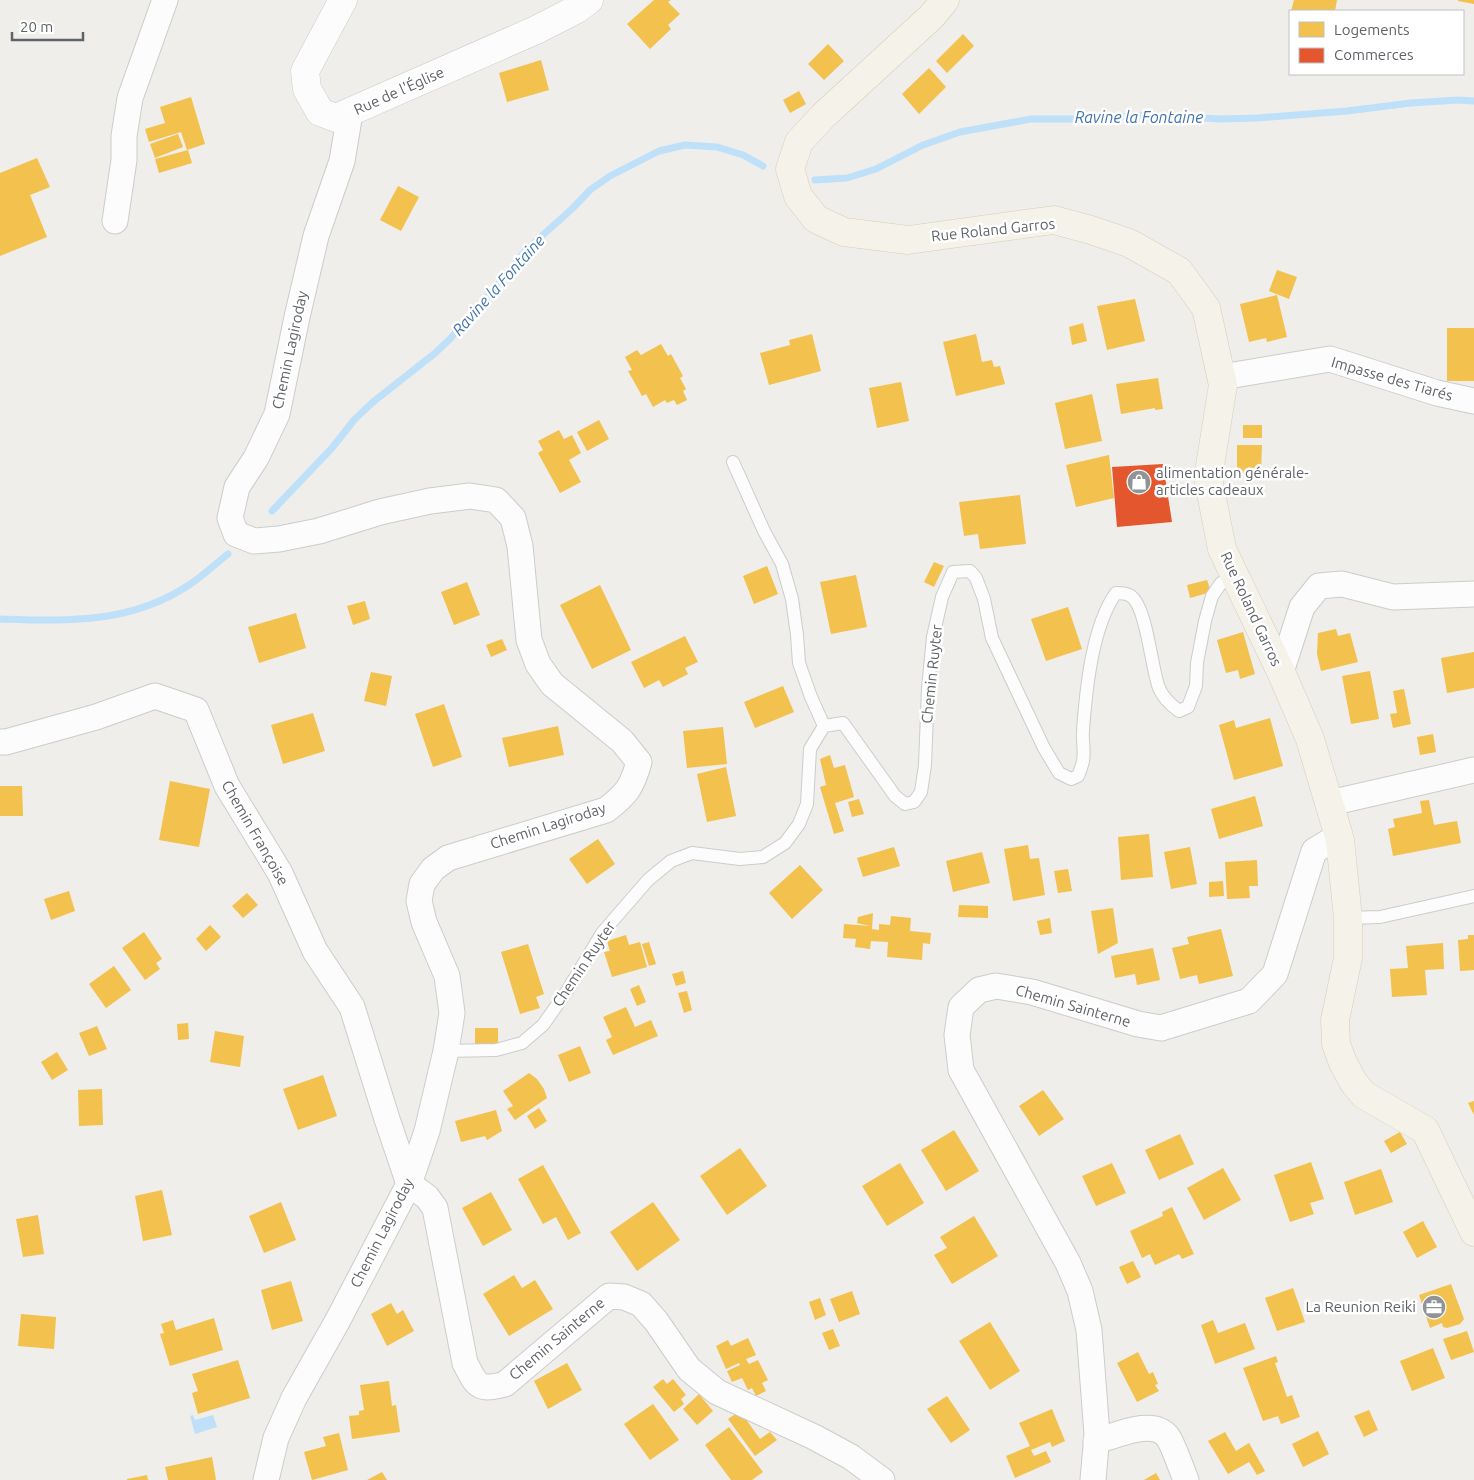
<svg xmlns="http://www.w3.org/2000/svg" width="1474" height="1480" font-family="Ubuntu,sans-serif">
<rect width="100%" height="100%" fill="#efeeea"/>
<!-- water -->
<polygon fill="#bfe0f9" points="193,1415 195,1420 213,1415 217,1427 195,1434 190,1416"/>
<!-- homes -->
<g fill="#f2c14e">
<polygon points="654,0 671,0 668,2 680,14 668,25 671,29 650,49 627,24"/>
<polygon points="1294,0 1337,0 1335,11 1291,11"/>
<polygon points="1458,0 1474,0 1474,4 1458,1"/>
<polygon points="963,34 974,46 947,73 936,61"/>
<polygon points="828,44 844,61 824,80 808,64"/>
<polygon points="541,60 549,90 507,102 499,73"/>
<polygon points="929,68 946,87 919,114 902,94"/>
<polygon points="799,91 806,104 790,113 783,100"/>
<polygon points="191,97 205,144 187,150 181,132 149,142 145,129 165,123 160,107"/>
<polygon points="178,134 183,147 155,158 150,144"/>
<polygon points="188,150 192,163 159,173 155,159"/>
<polygon points="37,158 50,187 30,195 47,237 0,256 0,173"/>
<polygon points="398,186 419,197 401,231 380,220"/>
<polygon points="1277,270 1297,277 1289,299 1269,291"/>
<polygon points="1277,295 1287,337 1267,342 1266,338 1249,342 1240,304"/>
<polygon points="1135,299 1145,341 1107,350 1097,306"/>
<polygon points="1083,323 1087,341 1072,345 1069,327"/>
<rect x="1447" y="328" width="27" height="53"/>
<polygon points="812,334 821,371 769,385 760,353 790,345 789,340"/>
<polygon points="976,334 982,362 992,360 994,367 1000,366 1005,384 956,396 943,342"/>
<polygon points="661,344 668,356 671,354 683,376 680,378 686,389 683,391 687,400 677,405 674,400 667,403 665,400 653,407 646,394 642,396 628,371 632,370 625,357 637,350 641,355"/>
<polygon points="1158,378 1163,409 1155,410 1155,408 1121,414 1116,384"/>
<polygon points="901,382 909,421 877,428 869,388"/>
<polygon points="1092,394 1102,441 1065,449 1055,403"/>
<polygon points="599,420 609,439 587,451 577,432"/>
<rect x="1243" y="425" width="19" height="13"/>
<polygon points="559,430 564,439 572,435 581,453 569,460 581,482 560,493 538,453 543,450 538,441"/>
<polygon points="1237,445 1262,445 1261,473 1237,473"/>
<polygon points="1109,455 1114,498 1076,507 1066,465"/>
<polygon points="1020,495 1026,544 980,549 978,534 964,536 959,502"/>
<polygon points="934,562 944,566 934,587 924,582"/>
<polygon points="767,566 778,594 754,604 743,576"/>
<polygon points="856,575 867,627 831,634 820,582"/>
<polygon points="1207,580 1211,592 1190,598 1187,585"/>
<polygon points="467,582 480,615 454,625 441,592"/>
<polygon points="600,585 631,650 592,669 560,605"/>
<polygon points="365,601 370,619 353,625 347,606"/>
<polygon points="1068,607 1082,649 1046,661 1031,619"/>
<polygon points="296,613 306,648 259,663 248,627"/>
<polygon points="1336,629 1338,636 1350,633 1358,662 1321,671 1317,654 1318,633"/>
<polygon points="1243,632 1255,674 1240,679 1238,670 1226,673 1217,640"/>
<polygon points="685,636 698,662 685,668 688,674 663,687 659,680 644,688 631,662"/>
<polygon points="502,639 507,650 491,657 486,645"/>
<polygon points="1474,652 1474,688 1447,693 1441,658"/>
<polygon points="1370,671 1379,719 1351,724 1342,676"/>
<polygon points="371,672 392,676 386,706 364,701"/>
<polygon points="783,686 794,712 755,728 744,702"/>
<polygon points="1404,689 1411,724 1393,728 1390,714 1397,713 1393,691"/>
<polygon points="444,704 462,757 433,767 415,714"/>
<polygon points="313,713 325,751 283,764 271,725"/>
<polygon points="1270,718 1283,766 1234,780 1219,725 1234,720 1236,728"/>
<polygon points="558,726 564,755 509,767 502,738"/>
<polygon points="723,727 727,764 687,768 683,731"/>
<polygon points="1433,734 1436,752 1420,755 1417,737"/>
<polygon points="830,755 834,768 845,765 854,797 835,803 844,831 834,834 820,787 826,785 820,759"/>
<polygon points="726,767 736,816 707,822 697,774"/>
<polygon points="170,781 210,789 199,847 159,840"/>
<polygon points="0,786 22,786 23,816 0,816"/>
<polygon points="1255,796 1263,826 1219,839 1211,809"/>
<polygon points="859,799 864,814 852,817 848,802"/>
<polygon points="1429,800 1434,825 1457,821 1461,843 1393,856 1388,829 1395,827 1393,819 1422,813 1420,801"/>
<polygon points="1149,834 1153,877 1121,880 1118,837"/>
<polygon points="598,839 615,864 587,884 569,859"/>
<polygon points="1028,845 1030,859 1039,858 1045,895 1013,901 1004,849"/>
<polygon points="894,847 900,866 863,877 857,858"/>
<polygon points="1190,847 1197,884 1171,889 1164,852"/>
<polygon points="982,852 990,883 953,892 946,861"/>
<polygon points="1257,860 1258,886 1249,886 1250,898 1227,899 1225,862"/>
<polygon points="800,865 823,890 792,919 769,893"/>
<polygon points="1068,869 1072,891 1058,893 1054,871"/>
<polygon points="1223,881 1224,896 1209,897 1209,882"/>
<polygon points="69,891 75,911 51,920 44,899"/>
<polygon points="247,893 258,905 243,918 232,906"/>
<polygon points="959,905 988,906 988,918 958,917"/>
<polygon points="1113,908 1118,943 1098,954 1091,911"/>
<polygon points="873,913 872,929 879,930 879,924 890,925 891,916 911,918 910,931 931,933 930,944 923,943 922,960 887,957 888,942 871,941 870,949 855,947 856,939 843,938 844,924 870,926 857,923 858,917"/>
<polygon points="1050,918 1052,933 1040,935 1037,921"/>
<polygon points="210,925 221,937 206,951 196,939"/>
<polygon points="1221,929 1233,976 1199,984 1197,975 1180,979 1172,948 1189,944 1187,937"/>
<polygon points="144,932 162,959 156,963 160,969 145,980 122,948"/>
<polygon points="626,935 629,945 640,942 647,967 612,977 604,952 610,951 607,941"/>
<polygon points="1468,935 1474,935 1474,970 1460,971 1458,940 1468,939"/>
<polygon points="649,942 656,964 649,966 642,944"/>
<polygon points="1443,943 1444,969 1425,970 1427,995 1392,997 1390,969 1408,968 1406,946"/>
<polygon points="528,944 544,994 536,997 540,1008 520,1014 501,952"/>
<polygon points="1153,948 1160,980 1137,985 1135,974 1115,978 1111,956"/>
<polygon points="114,966 131,990 106,1008 89,984"/>
<polygon points="683,971 686,983 676,986 672,974"/>
<polygon points="639,985 646,1002 637,1006 630,989"/>
<polygon points="687,991 692,1010 684,1013 678,993"/>
<polygon points="626,1007 635,1027 651,1020 658,1036 613,1055 606,1040 612,1037 603,1017"/>
<polygon points="188,1023 189,1039 178,1040 177,1024"/>
<polygon points="97,1026 107,1049 89,1056 79,1033"/>
<polygon points="475,1028 498,1028 498,1045 475,1046"/>
<polygon points="215,1031 244,1036 240,1067 210,1062"/>
<polygon points="580,1046 591,1073 569,1082 558,1055"/>
<polygon points="57,1052 68,1070 52,1080 41,1062"/>
<polygon points="529,1073 537,1079 544,1089 547,1098 515,1120 507,1109 513,1106 503,1091"/>
<polygon points="323,1075 337,1116 298,1130 283,1089"/>
<polygon points="102,1089 103,1125 79,1126 78,1090"/>
<polygon points="1043,1090 1064,1119 1039,1136 1019,1106"/>
<polygon points="1474,1101 1474,1115 1468,1103"/>
<polygon points="539,1108 547,1121 535,1129 527,1116"/>
<polygon points="496,1110 502,1131 487,1140 485,1136 461,1142 455,1121"/>
<polygon points="954,1130 979,1171 946,1191 921,1150"/>
<polygon points="1400,1132 1407,1144 1391,1153 1384,1141"/>
<polygon points="1180,1134 1194,1164 1159,1180 1145,1150"/>
<polygon points="740,1148 767,1186 727,1215 700,1176"/>
<polygon points="1311,1162 1324,1199 1310,1203 1314,1214 1290,1222 1274,1175"/>
<polygon points="900,1163 924,1203 887,1226 862,1186"/>
<polygon points="1112,1163 1126,1193 1096,1206 1082,1176"/>
<polygon points="543,1165 581,1233 568,1240 556,1217 543,1224 518,1179"/>
<polygon points="1223,1168 1241,1200 1204,1220 1187,1188"/>
<polygon points="1381,1169 1393,1202 1355,1215 1344,1182"/>
<polygon points="162,1190 172,1235 143,1241 135,1196"/>
<polygon points="491,1192 512,1230 483,1246 462,1208"/>
<polygon points="281,1202 296,1240 264,1253 249,1216"/>
<polygon points="653,1202 680,1240 637,1271 610,1232"/>
<polygon points="1172,1207 1194,1254 1182,1259 1179,1254 1155,1265 1150,1254 1142,1258 1130,1231 1163,1216 1162,1212"/>
<polygon points="38,1215 44,1254 23,1257 16,1219"/>
<polygon points="974,1216 998,1256 952,1284 934,1255 947,1248 940,1237"/>
<polygon points="1423,1221 1437,1247 1417,1258 1403,1232"/>
<polygon points="1133,1261 1141,1277 1127,1284 1119,1267"/>
<polygon points="514,1275 522,1288 535,1280 553,1309 509,1336 483,1294"/>
<polygon points="291,1281 303,1321 272,1330 261,1290"/>
<polygon points="1451,1284 1464,1319 1460,1324 1447,1328 1443,1327 1442,1323 1430,1328 1419,1295"/>
<polygon points="1293,1288 1305,1322 1277,1331 1265,1298"/>
<polygon points="852,1291 860,1314 839,1322 830,1299"/>
<polygon points="820,1298 826,1315 815,1320 809,1302"/>
<polygon points="391,1303 397,1314 403,1310 414,1331 387,1346 371,1314"/>
<polygon points="21,1314 56,1317 54,1349 18,1346"/>
<polygon points="214,1318 223,1350 170,1366 160,1334 164,1333 161,1324 173,1320 176,1330"/>
<polygon points="1213,1320 1218,1333 1245,1323 1255,1349 1215,1364 1201,1325"/>
<polygon points="990,1322 1020,1371 990,1390 959,1341"/>
<polygon points="833,1329 840,1346 829,1350 822,1333"/>
<polygon points="1467,1331 1474,1352 1451,1360 1443,1339"/>
<polygon points="748,1338 756,1355 746,1359 749,1364 758,1360 768,1380 762,1383 766,1391 756,1396 752,1388 748,1390 742,1378 732,1382 727,1371 740,1365 739,1363 726,1369 716,1346 728,1340 731,1346"/>
<polygon points="1433,1348 1445,1378 1412,1391 1400,1361"/>
<polygon points="1138,1352 1149,1374 1153,1372 1158,1384 1155,1385 1159,1391 1137,1402 1117,1363"/>
<polygon points="1276,1356 1278,1362 1275,1363 1287,1397 1292,1395 1300,1417 1281,1424 1278,1416 1263,1421 1243,1368"/>
<polygon points="238,1360 250,1398 198,1414 192,1393 198,1391 192,1374"/>
<polygon points="567,1363 582,1390 548,1409 534,1381"/>
<polygon points="663,1379 667,1384 673,1379 686,1395 681,1399 684,1404 674,1412 653,1387"/>
<polygon points="389,1381 392,1406 396,1405 400,1432 352,1439 349,1416 359,1415 359,1411 364,1410 360,1385"/>
<polygon points="699,1394 713,1411 697,1425 683,1409"/>
<polygon points="947,1396 970,1430 951,1443 927,1409"/>
<polygon points="653,1404 679,1440 650,1460 624,1424"/>
<polygon points="1052,1409 1065,1441 1052,1447 1050,1442 1031,1450 1034,1456 1046,1451 1051,1462 1015,1478 1006,1456 1030,1446 1019,1423"/>
<polygon points="1369,1410 1378,1430 1364,1437 1354,1416"/>
<polygon points="740,1411 760,1439 770,1432 777,1440 755,1456 728,1419"/>
<polygon points="729,1427 763,1472 752,1480 731,1480 705,1445"/>
<polygon points="1318,1431 1329,1454 1303,1467 1292,1444"/>
<polygon points="1225,1432 1236,1451 1249,1443 1265,1471 1257,1475 1249,1462 1228,1474 1208,1441"/>
<polygon points="339,1433 348,1470 312,1480 304,1452 326,1446 323,1437"/>
<polygon points="212,1457 216,1480 168,1480 165,1467"/>
<polygon points="382,1472 387,1480 367,1480"/>
<polygon points="1156,1473 1160,1480 1144,1480"/>
<polygon points="147,1475 148,1480 127,1480 127,1479"/>
</g>
<!-- shops -->
<polygon fill="#e4572e" points="1163,464 1172,522 1117,527 1112,467"/>
<g fill="none" stroke-linecap="round" stroke-linejoin="round">
<!-- stream -->
<g stroke="#bfe0f9" stroke-width="7">
<polyline points="815,180 847,178 876,169 923,145 960,132 1031,119 1085,119 1151,115 1220,119 1257,118 1347,111 1411,103 1458,100 1474,101"/>
<polyline points="272,511 332,448 354,420 373,402 434,354 450,339 508,273 526,250 573,208 590,190 610,176 659,151 685,145 717,147 743,155 763,166"/>
<path d="M0 619C68 621 130 624 189 585 203 576 215 564 228 554"/>
</g>
<!-- service casing -->
<g stroke="#cbcccc" stroke-width="14">
<g id="service">
<polyline points="733,462 764,531 782,564 792,599 797,635 799,663 811,697 824,726"/>
<polyline points="1348,918 1380,917 1474,896"/>
<path d="M446 1051 496 1050 522 1043 543 1025 567 991 602 933 648 880 671 861 692 853 740 859 763 857 785 843 799 824 807 804 810 749 824 726 843 723 895 796 905 804 914 802 921 792 925 765 928 688 933 637 942 597 953 572 970 571 976 578 984 599 992 638 1044 748 1059 773 1071 779 1078 776C1080 771 1082 766 1083 761 1085 751 1082 740 1083 730 1086 690 1092 626 1116 593 1122 593 1126 593 1131 596 1147 608 1151 667 1159 688 1163 698 1171 705 1179 711L1188 707 1196 686 1197 663 1205 621 1212 596 1221 583 1234 575"/>
</g>
</g>
<!-- minor casing -->
<g stroke="#cbcccc" stroke-width="27">
<g id="minor">
<polyline points="115,221 124,160 124,136 130,98 165,0"/>
<polyline points="1222,377 1330,359 1437,393 1474,401"/>
<polyline points="1281,672 1302,607 1319,586 1342,584 1393,597 1474,594"/>
<path d="M0 742H6L96 717 155 696 196 710 227 786 280 873 315 951 352 1007 387 1119 409 1184 427 1197 435 1208 465 1363C477 1386 478 1391 505 1384L609 1296 624 1297 641 1304 656 1321 689 1369 717 1392 814 1437 851 1457 882 1480"/>
<polyline points="1330,803 1474,770"/>
<path d="M1096 1441C1116 1436 1152 1418 1167 1436 1173 1443 1182 1471 1186 1480"/>
<path d="M266 1480 276 1438 294 1398 338 1320 409 1184 427 1131 446 1051 452 1013 447 976 424 922 419 901 422 884 433 869 448 858 606 810C627 794 632 787 639 762L622 741 552 684 538 664 529 640 520 546 513 518 496 500 470 496 430 501 380 512 319 531 279 539 254 541 236 534 230 518 237 487 256 458 277 414 297 317 316 236 342 161 350 113"/>
<polyline points="1093,1480 1097,1434 1089,1330 1080,1291 1068,1263 961,1070 957,1035 961,1007 979,990 996,986 1032,992 1138,1024 1161,1028 1249,1001 1275,974 1314,851 1327,843 1340,840"/>
</g>
</g>
<!-- tertiary casing -->
<g stroke="#cbcccc" stroke-width="29">
<polyline id="tertiary" points="343,0 305,71 307,89 320,112 336,118 536,30 577,9 589,0"/>
</g>
<!-- primary casing -->
<g stroke="#d7ceb8" stroke-width="29">
<polyline id="primary" points="945,0 932,16 823,116 799,142 790,169 798,196 816,219 844,232 908,240 1054,220 1091,230 1129,243 1179,271 1206,308 1223,385 1208,478 1222,549 1281,672 1310,739 1340,840 1348,918 1348,958 1335,1020 1336,1044 1343,1063 1354,1083 1364,1095 1425,1130 1474,1232"/>
</g>
<!-- service -->
<use href="#service" stroke="#fdfcfc" stroke-width="12"/>
<!-- minor -->
<use href="#minor" stroke="#fdfcfc" stroke-width="25"/>
<!-- tertiary -->
<use href="#tertiary" stroke="#fdfcfc" stroke-width="28"/>
<!-- primary -->
<use href="#primary" stroke="#f4f2e9" stroke-width="28"/>
</g>
<!-- icons -->
<defs>
<g id="shop-disc" transform="scale(1.25)"><circle r="9.5" fill="#919496" stroke="#fff"/><path d="M-5-2.5h2.3a2.7 3.5 0 0 1 5.4 0H5L5.5 6h-11ZM-1.5-2.5h3a1.5 2.3 0 0 0-3 0Z" fill="#fff"/></g>
<g id="office-disc" transform="scale(1.25)"><circle r="9.5" fill="#919496" stroke="#fff"/><path d="M-6-3h4V-5.5h4V-3h4V5H-6ZM-1-4.5V-3h2v-1.5ZM-6 0V1H6V0Z" fill="#fff"/></g>
</defs>
<g fill-rule="evenodd">
<use href="#shop-disc" x="1139" y="482"/>
<use href="#office-disc" x="1434" y="1307"/>
</g>
<g text-anchor="middle" stroke-width="5" stroke-linejoin="round" paint-order="stroke">
<!-- street labels -->
<g font-size="15" fill="#5f6368" stroke="#fff">
<text transform="translate(399 91) rotate(-24)" y="5">Rue de l'Église</text>
<text transform="translate(993 230) rotate(-6)" y="5">Rue Roland Garros</text>
<text transform="translate(290 350) rotate(-78)" y="5">Chemin Lagiroday</text>
<text transform="translate(1392 379) rotate(16)" y="5">Impasse des Tiarés</text>
<text transform="translate(1251 609) rotate(65)" y="5">Rue Roland Garros</text>
<text transform="translate(932 674) rotate(-84)" y="5">Chemin Ruyter</text>
<text transform="translate(548 826) rotate(-18)" y="5">Chemin Lagiroday</text>
<text transform="translate(255 833) rotate(60)" y="5">Chemin Françoise</text>
<text transform="translate(584 964) rotate(-56)" y="5">Chemin Ruyter</text>
<text transform="translate(1073 1006) rotate(16)" y="5">Chemin Sainterne</text>
<text transform="translate(382 1233) rotate(-63)" y="5">Chemin Lagiroday</text>
<text transform="translate(557 1339) rotate(-40)" y="5">Chemin Sainterne</text>
</g>
<!-- poi labels -->
<g font-size="15" fill="#5f6368" stroke="#fff" text-anchor="start">
<text x="1156" y="478">alimentation générale-<tspan x="1156" dy="17">articles cadeaux</tspan></text>
<text x="1416" y="1312" text-anchor="end">La Reunion Reiki</text>
</g>
<!-- water labels -->
<g font-size="16" font-style="italic" fill="#4174aa" stroke="#fff">
<text x="1139" y="123">Ravine la Fontaine</text>
<text transform="translate(498 285) rotate(-48)" y="6">Ravine la Fontaine</text>
</g>
</g>
<!-- legend -->
<rect x="1289" y="10" width="175" height="65" fill="#ffffff" stroke="#bfc1c3"/>
<rect x="1299" y="22" width="25" height="15" fill="#f2c14e" stroke="#bfc1c3"/>
<text x="1334" y="35" font-size="15" fill="#5f6368">Logements</text>
<rect x="1299" y="48" width="25" height="15" fill="#e4572e" stroke="#bfc1c3"/>
<text x="1334" y="60" font-size="15" fill="#5f6368">Commerces</text>
<!-- scale -->
<path d="M12 32v8h71v-8" fill="none" stroke="#5f6368" stroke-width="2.5"/>
<text x="20" y="32" font-size="15" fill="#5f6368" stroke="#ffffff" stroke-width="4" paint-order="stroke">20 m</text>
</svg>
